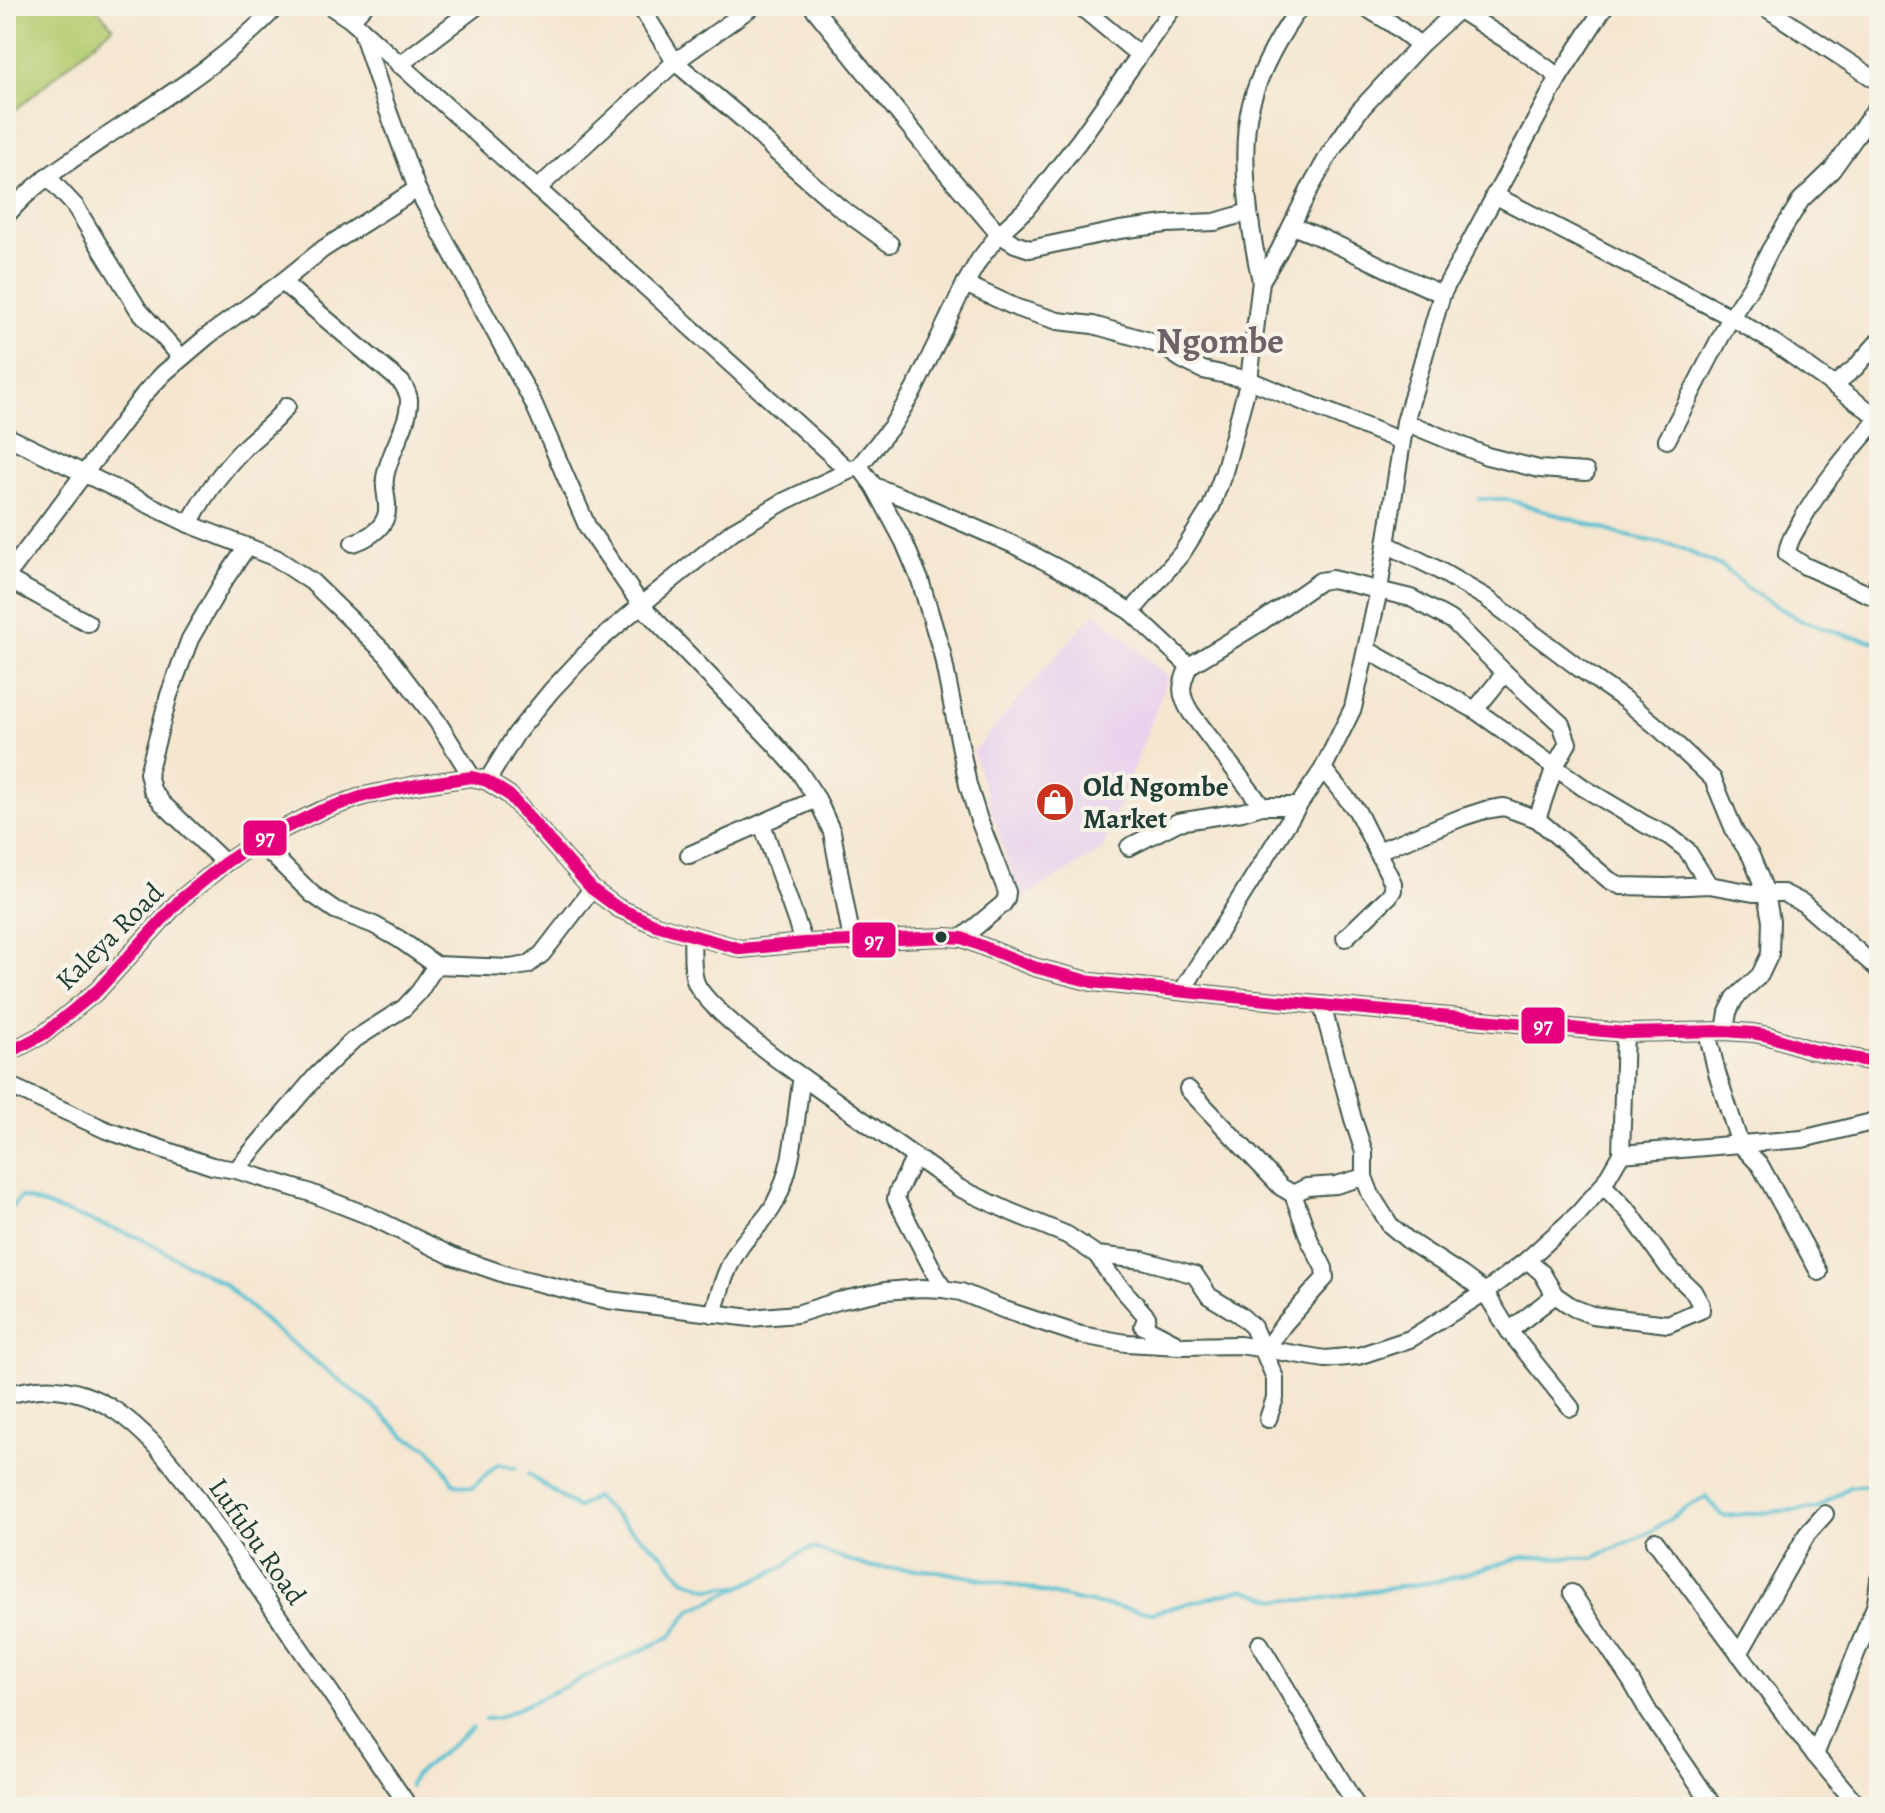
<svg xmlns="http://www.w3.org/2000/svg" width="1885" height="1813" font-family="Alegreya,serif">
<rect width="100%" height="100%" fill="#f7f3e8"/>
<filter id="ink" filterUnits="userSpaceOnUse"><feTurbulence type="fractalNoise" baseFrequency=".0125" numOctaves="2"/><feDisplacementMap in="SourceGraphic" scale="16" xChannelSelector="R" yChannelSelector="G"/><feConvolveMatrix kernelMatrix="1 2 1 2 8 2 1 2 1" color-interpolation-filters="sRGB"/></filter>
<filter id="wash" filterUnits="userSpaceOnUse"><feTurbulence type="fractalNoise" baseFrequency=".006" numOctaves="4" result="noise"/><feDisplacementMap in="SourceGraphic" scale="32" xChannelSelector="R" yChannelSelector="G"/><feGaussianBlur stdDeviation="1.8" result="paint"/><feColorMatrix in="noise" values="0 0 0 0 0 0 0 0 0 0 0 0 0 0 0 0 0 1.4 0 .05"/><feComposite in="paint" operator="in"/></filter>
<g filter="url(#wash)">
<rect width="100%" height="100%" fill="#f5e6d0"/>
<!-- built -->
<polygon fill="#e9d2ed" points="1097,613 1168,677 1102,851 1020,899 973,752 1092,615"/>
<!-- pitch -->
<polygon fill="#b5cc71" stroke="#6a8452" stroke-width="2" points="6,6 95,6 113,27 6,118"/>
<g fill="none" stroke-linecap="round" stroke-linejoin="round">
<!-- stream -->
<g stroke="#56c0d2" stroke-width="4">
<polyline points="1479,499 1506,499 1626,536 1676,546 1725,568 1748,589 1800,620 1851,637 1879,642"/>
<polyline points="6,1213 21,1197 140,1238 224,1284 274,1329 375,1408 406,1437 429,1448 443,1466 453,1483 472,1488 498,1464 516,1468"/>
<polyline points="528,1474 577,1508 595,1497 628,1527 660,1552 684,1579 710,1589 737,1586"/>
<polyline points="485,1719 498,1718 670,1637 691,1610 785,1566 799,1553 813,1548 869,1567 937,1571 1019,1586 1079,1601 1152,1613 1243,1589 1277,1600 1311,1600 1440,1581 1523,1557 1593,1558 1652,1531 1690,1505 1706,1497 1723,1516 1817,1508 1849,1487 1868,1485 1879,1501"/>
<polyline points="410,1787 410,1784 414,1776 472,1728"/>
<polyline points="376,1807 380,1806"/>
</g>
</g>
</g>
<g filter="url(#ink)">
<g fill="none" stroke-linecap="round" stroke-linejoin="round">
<!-- street casing -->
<g stroke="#3f564b" stroke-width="20">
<g id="street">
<polyline points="330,6 351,20 848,470"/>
<polyline points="640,6 675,62 745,121 775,151 839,207 890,244"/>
<polyline points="812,6 945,171 999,234 1015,244 1030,249 1120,230 1166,224 1215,222 1249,212"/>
<polyline points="1080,6 1139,55"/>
<polyline points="1363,6 1391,23 1420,45"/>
<polyline points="1763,6 1879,82"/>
<polyline points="351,20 364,6"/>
<polyline points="362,32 387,108 417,189 533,402 588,528 641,605 773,742 798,770 817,799 832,832 852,941"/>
<polyline points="399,65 477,6"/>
<polyline points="47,176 75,206 138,309 181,357"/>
<polyline points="537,189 675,62 753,6"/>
<polyline points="1494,195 1731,317 1776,344 1879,418"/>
<path d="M6 216C35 182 66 164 101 140 162 99 227 60 277 6"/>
<path d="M1292 226C1344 245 1391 273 1442 294"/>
<path d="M1261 281C1250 232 1238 153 1251 104 1261 68 1279 36 1301 6"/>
<path d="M282 282 402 383C405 388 409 394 409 400 410 424 388 454 385 478 383 490 390 505 386 516 382 530 366 539 353 543"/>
<polyline points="965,284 1017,308 1058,321 1093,325 1146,340 1164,347 1181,359 1203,370 1249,380 1401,441"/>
<polyline points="1834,385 1855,368 1879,341"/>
<path d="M1879 418C1849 452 1821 485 1799 525 1793 535 1788 543 1787 554L1805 566 1879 599"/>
<polyline points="1405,422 1487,456 1539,469 1586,472"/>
<polyline points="6,436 189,524 276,558 312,582 386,654 437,721 472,777"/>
<polyline points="1667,440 1731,317 1754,282 1770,250 1801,200 1832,170 1879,104"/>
<polyline points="859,466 874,486 915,502 1012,544 1073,576 1131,612 1182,553 1211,507 1224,472 1249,380 1261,281 1279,251 1308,192 1330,153 1359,111 1420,45 1457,11 1461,11 1522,50 1559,77"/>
<polyline points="874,486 904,542 920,580 942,653 968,785 979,820 1007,892 1006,899 1003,904 962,938"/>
<path d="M189 524C204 495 222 470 246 446 260 433 275 422 287 406"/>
<polyline points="1386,544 1433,567 1485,597 1579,668 1625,700 1660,729 1713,779 1735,832 1751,856 1766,893 1771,921 1770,954 1760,975 1735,998 1728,1012 1725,1031"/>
<polyline points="6,577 145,393 164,373 209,335 282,282 323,249 417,189"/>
<polyline points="6,578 88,623"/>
<polyline points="1873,595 1879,579"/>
<path d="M1131 612 1189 666C1180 686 1179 694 1191 713L1262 806"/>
<polyline points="1367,650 1475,710 1584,788 1646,825 1669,836 1687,850 1709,885"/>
<polyline points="1189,666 1258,624 1320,581 1332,579 1411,598 1453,621 1505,673 1561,724 1568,743 1555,766 1537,819"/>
<polyline points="1475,710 1505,673"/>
<polyline points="1323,769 1357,811 1393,883 1393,890 1389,896 1345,938"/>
<polyline points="487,781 516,734 551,691 594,645 641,605 733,531 785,501 859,466 892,426 914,390 965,284 979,260 999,234 1026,209 1079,141 1174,6"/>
<polyline points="762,824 804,943"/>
<polyline points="258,841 312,894 335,910 374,925 399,939 436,965 510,968 528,965 542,954 592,889"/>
<polyline points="1129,847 1178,822 1242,812 1262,806 1298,806"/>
<polyline points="1378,851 1463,817 1485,810 1504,807 1537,819 1609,880 1621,886 1666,887 1709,885 1753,893 1783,893 1803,903 1879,970"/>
<polyline points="689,855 817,799"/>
<polyline points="225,863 162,803 152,790 148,773 169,695 190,639 223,582 247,547"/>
<path d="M692 935C693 949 691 966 695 980 701 1004 779 1061 802 1077 794 1122 796 1161 775 1203 767 1220 751 1231 741 1246 726 1267 720 1290 713 1314"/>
<polyline points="1182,991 1298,806 1323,769 1353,708 1379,590 1405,422 1442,294 1559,77 1605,6"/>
<polyline points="1322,1005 1353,1119 1364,1152 1364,1177 1371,1195 1390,1225 1409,1241 1462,1275 1485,1292 1509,1331 1571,1408"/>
<polyline points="1707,1032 1717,1073 1740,1144 1760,1165 1819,1272"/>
<polyline points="6,1054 44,1034 98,990 180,900 225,863 258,841 320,811 364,796 416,785 472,777 487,781 509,795 592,889 618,908 656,925 741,949 804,943 946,937 962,938 1034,967 1092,982 1234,997 1625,1033 1725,1031 1753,1033 1769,1036 1811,1050 1879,1063"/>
<polyline points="802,1077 959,1188 1011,1212 1067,1235 1097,1255 1143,1260 1195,1275 1209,1296 1240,1315 1253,1327 1275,1378 1275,1398 1268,1419"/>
<polyline points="6,1084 106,1130 212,1166 236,1170 308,1192 372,1217 452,1256 507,1275 608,1300 751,1318 797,1314 838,1301 885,1291 921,1288 943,1289 961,1292 1005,1310 1081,1335 1126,1343 1180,1346 1240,1345 1325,1359 1358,1356 1410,1339 1485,1292 1527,1260 1578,1214 1603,1185 1621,1154 1625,1033"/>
<polyline points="1188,1089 1281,1187 1293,1194 1307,1187 1336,1185 1364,1177"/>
<polyline points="1621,1154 1802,1139 1868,1123 1879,1119"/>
<polyline points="915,1157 898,1191 896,1199 943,1289"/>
<polyline points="236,1170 317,1075 352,1041 404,1008 419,992 436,965"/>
<polyline points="1097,1255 1110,1275 1147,1317 1143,1326 1176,1343"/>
<polyline points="1527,1260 1542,1273 1555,1295 1574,1308 1592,1315 1668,1324 1701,1310 1701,1305 1693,1291 1668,1267 1630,1213 1603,1185"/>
<polyline points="1509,1331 1555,1295"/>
<polyline points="1265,1350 1284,1324 1325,1278 1324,1268 1310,1241 1293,1194"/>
<path d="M6 1396C91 1366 151 1433 195 1495L409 1807"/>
<polyline points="1655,1541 1815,1755 1859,1807"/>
<polyline points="1572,1593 1631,1681 1650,1714 1714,1807"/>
<polyline points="1260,1644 1357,1807"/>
<polyline points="1739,1654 1807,1534 1825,1514"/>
<polyline points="1815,1755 1876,1604 1879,1579"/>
</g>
</g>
<!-- street -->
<use href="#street" stroke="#fff" stroke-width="16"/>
<!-- bus-1 casing -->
<g stroke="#f7f3e8" stroke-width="18">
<polyline id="bus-1" points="6,1054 44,1034 98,990 180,900 225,863 258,841 320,811 364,796 416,785 472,777 487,781 509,795 592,889 618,908 656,925 741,949 804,943 946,937 962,938 1034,967 1092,982 1234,997 1625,1033 1725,1031 1753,1033 1769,1036 1811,1050 1879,1063"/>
</g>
<!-- bus-1 -->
<use href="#bus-1" stroke="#e5007d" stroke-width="12"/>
</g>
</g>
<!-- icons -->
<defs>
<g id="shop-disc" transform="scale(2)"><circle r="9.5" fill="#c8321e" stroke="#f7f3e8"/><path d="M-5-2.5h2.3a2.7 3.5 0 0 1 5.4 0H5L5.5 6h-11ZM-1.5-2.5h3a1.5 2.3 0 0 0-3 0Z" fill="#fff"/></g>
</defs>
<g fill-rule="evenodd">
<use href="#shop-disc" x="1055" y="802"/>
</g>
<!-- markers -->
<circle fill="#1f3d34" stroke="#f7f3e8" stroke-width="3" cx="941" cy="937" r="7"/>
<g text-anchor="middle" stroke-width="8" stroke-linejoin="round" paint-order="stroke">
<!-- poi labels -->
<g font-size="28" font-weight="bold" fill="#1f3d34" stroke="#f7f3e8" text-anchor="start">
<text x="1083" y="796">Old Ngombe<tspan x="1083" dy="32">Market</tspan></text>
</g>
<!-- street labels -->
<g font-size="28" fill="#1f3d34" stroke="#f7f3e8">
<text transform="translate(109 936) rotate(-45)" y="10">Kaleya Road</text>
<text transform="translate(258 1541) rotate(55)" y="10">Lufubu Road</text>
</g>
<!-- district labels -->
<g font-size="36" font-weight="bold" fill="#6c6267" stroke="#f7f3e8">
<text x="1220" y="353">Ngombe</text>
</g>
</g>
<g stroke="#f7f3e8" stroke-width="3">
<rect x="242" y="819" width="46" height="38" rx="8" fill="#e5007d"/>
<rect x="851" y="921" width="46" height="38" rx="8" fill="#e5007d"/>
<rect x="1520" y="1006" width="46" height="39" rx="8" fill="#e5007d"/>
</g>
<g font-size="22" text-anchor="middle" font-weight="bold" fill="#fff">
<text x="265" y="845">97</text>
<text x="874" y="948">97</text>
<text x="1543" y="1033">97</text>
</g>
<!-- margin -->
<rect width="1885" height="1813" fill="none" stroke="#f7f3e8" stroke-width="32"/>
</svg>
